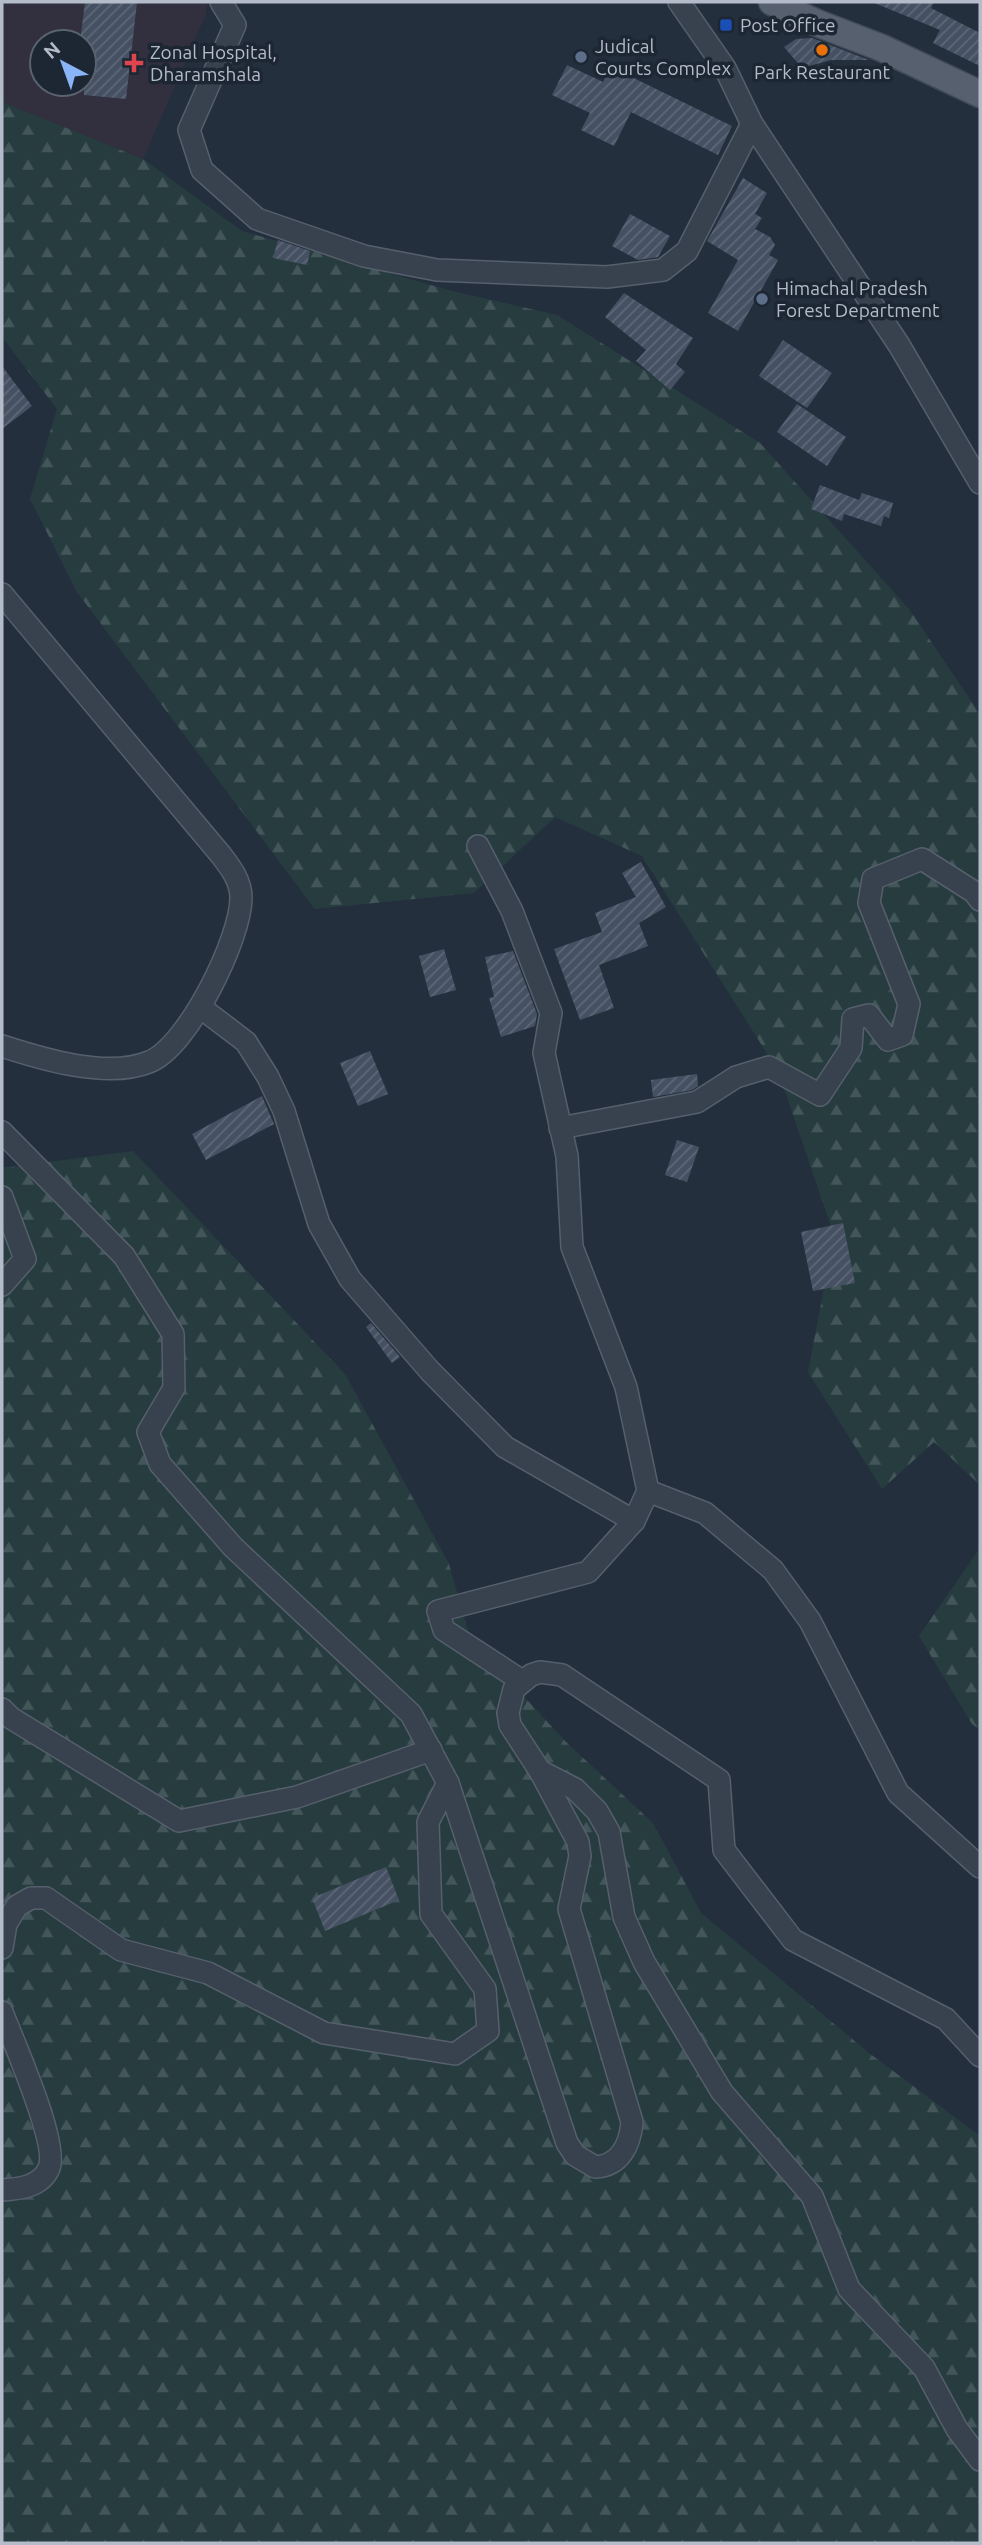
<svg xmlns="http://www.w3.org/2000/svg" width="982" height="2545" font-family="Ubuntu,sans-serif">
<defs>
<pattern id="forest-firs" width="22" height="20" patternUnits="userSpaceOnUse" patternTransform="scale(1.75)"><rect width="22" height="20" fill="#263c3f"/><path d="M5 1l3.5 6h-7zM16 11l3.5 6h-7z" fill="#435659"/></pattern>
<pattern id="building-hatch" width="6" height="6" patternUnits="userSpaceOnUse" patternTransform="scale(1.75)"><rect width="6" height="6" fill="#455162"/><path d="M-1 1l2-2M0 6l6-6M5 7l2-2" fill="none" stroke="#5d6877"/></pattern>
</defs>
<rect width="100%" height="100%" fill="#242f3e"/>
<!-- medical -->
<path fill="#32303f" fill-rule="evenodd" d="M2 2H207L206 14 143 159 2 102ZM42 42H84V84H42Z"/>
<!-- forest -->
<g fill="url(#forest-firs)">
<polygon points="2,102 143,159 242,231 452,291 557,315 760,443 909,609 980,714 980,1485 934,1442 882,1489 808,1372 834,1235 778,1071 642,856 555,817 474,893 315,909 77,592 30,499 57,409 2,337"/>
<polygon points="133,1151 345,1374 449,1564 470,1638 566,1742 653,1823 701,1913 869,2053 980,2136 980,2543 2,2543 2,1168"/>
<polygon points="980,1548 980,1730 972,1724 919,1636"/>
</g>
<!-- building -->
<g fill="url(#building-hatch)">
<polygon points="85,2 137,2 126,99 84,95 84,42 80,42"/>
<polygon points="872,2 934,2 931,8 980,33 980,66 933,43 940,30"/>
<polygon points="812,38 869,60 831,60 802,68 784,47 796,39"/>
<polygon points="567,65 603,82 611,67 732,126 718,155 631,112 614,146 581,130 590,113 552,95"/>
<polygon points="743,178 767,193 755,214 762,218 755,229 770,237 775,245 769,255 778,260 738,331 708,313 738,260 707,241"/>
<polygon points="630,214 670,236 658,257 638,260 612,246"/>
<polygon points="278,240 310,251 307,265 273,258"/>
<polygon points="624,293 693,338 676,364 685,372 670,390 636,361 646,350 605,317"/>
<polygon points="783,340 832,373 807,408 759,376"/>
<polygon points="2,366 32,406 2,429"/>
<polygon points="797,404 846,437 827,466 777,432"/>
<polygon points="820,485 859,500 862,493 893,503 889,518 884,516 881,526 844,514 842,521 811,509"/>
<polygon points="641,862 666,907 639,923 648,946 599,965 614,1008 580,1020 554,949 602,932 595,913 636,897 622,873"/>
<polygon points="444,949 456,990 430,997 419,956"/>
<polygon points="513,951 537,1014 535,1026 501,1037 489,998 494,997 485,957"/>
<polygon points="370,1051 388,1094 358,1106 340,1063"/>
<polygon points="697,1074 698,1086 692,1090 653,1097 651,1080"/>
<polygon points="262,1096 274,1124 206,1160 192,1134"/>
<polygon points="677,1140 699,1147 687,1182 665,1175"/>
<polygon points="843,1223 855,1283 813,1291 801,1232"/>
<polygon points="371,1323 400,1357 392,1363 366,1327"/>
<polygon points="386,1867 399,1900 325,1931 312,1898"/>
</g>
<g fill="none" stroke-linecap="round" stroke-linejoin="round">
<!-- minor casing -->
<g stroke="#565f6c" stroke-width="24">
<g id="minor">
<polyline points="221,2 235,25 189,130 202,170 257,219 364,256 437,270 607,277 663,270 687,251 752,124"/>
<polyline points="679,2 725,68 752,124 899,345 980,483"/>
<path d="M2 594 221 855C231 868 241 881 241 898 241 938 188 1047 149 1062 107 1079 42 1059 2 1046"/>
<polyline points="478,846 512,911 551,1013 544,1053 567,1156 572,1247 626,1387 648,1491 634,1521 588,1572 438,1611 444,1630 522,1681"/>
<polyline points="200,1007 246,1042 268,1077 284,1111 319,1224 350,1279 430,1371 505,1447 634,1521"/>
<polyline points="560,1128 697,1102 736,1077 769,1067 820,1095 851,1048 853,1019 869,1015 888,1040 902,1035 909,1004 869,903 873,879 922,859 974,892 980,900"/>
<path d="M2 1132 124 1256 173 1334 174 1388 148 1432 160 1464 233 1547 411 1714 448 1783 567 2143 575 2155 595 2167C620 2166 630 2145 632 2122L569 1909 580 1856 578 1842 540 1771 510 1725 508 1713 514 1689 531 1675 540 1672 562 1675 719 1780 724 1850 793 1940 946 2019 980 2056"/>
<polyline points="2,1197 25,1259 2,1285"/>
<polyline points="648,1491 705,1513 773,1570 810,1621 898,1793 980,1867"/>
<polyline points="2,1709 11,1718 179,1821 297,1797 431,1750"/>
<polyline points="540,1771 575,1789 597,1811 609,1832 624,1917 644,1962 722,2092 812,2196 849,2289 924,2368 957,2429 980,2460"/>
<polyline points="2,1948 6,1924 17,1906 31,1898 46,1898 121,1950 208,1973 324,2033 455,2054 488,2031 485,1989 431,1914 428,1822 448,1783"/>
<path d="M2 2012C13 2041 59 2143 49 2168 41 2187 19 2189 2 2190"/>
</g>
</g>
<!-- major casing -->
<g stroke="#414a57" stroke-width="29">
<polyline id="major" points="772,2 817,23 882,48 980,94"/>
</g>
<!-- minor -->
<use href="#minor" stroke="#38414e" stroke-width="21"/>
<!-- major -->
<use href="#major" stroke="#56606e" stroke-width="26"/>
</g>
<!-- markers -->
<rect fill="#1a4fb4" stroke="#1d2633" stroke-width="2.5" x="719" y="18" width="14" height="14" rx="3.5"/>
<circle fill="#e8710a" stroke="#1d2633" stroke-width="2.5" cx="822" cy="50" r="7"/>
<g fill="#5c6f8a" stroke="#1d2633" stroke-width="2.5">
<circle cx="581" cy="57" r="7"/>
<circle cx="762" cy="299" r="7"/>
</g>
<path fill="#e0444e" stroke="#1d2633" stroke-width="2.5" d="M130.5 52.5h7v7h7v7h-7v7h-7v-7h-7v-7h7z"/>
<g text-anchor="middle" stroke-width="7" stroke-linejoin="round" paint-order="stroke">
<!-- poi labels -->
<g font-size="19" fill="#b4bcc9" stroke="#1d2633" text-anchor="start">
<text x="740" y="32">Post Office</text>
<text x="595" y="53">Judical<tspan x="595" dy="22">Courts Complex</tspan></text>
<text x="150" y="59">Zonal Hospital,<tspan x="150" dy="22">Dharamshala</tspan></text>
<text x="822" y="79" text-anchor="middle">Park Restaurant</text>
<text x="776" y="295">Himachal Pradesh<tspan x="776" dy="22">Forest Department</tspan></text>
</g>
</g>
<!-- border -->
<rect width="982" height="2545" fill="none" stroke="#b4bcc9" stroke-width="7"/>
<!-- north arrow -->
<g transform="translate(63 63) rotate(319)"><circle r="33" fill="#1d2633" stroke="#59626f" stroke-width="2"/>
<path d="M0-5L12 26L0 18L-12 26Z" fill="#8ab4f8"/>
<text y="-10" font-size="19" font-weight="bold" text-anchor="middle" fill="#b4bcc9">N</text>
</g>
</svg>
